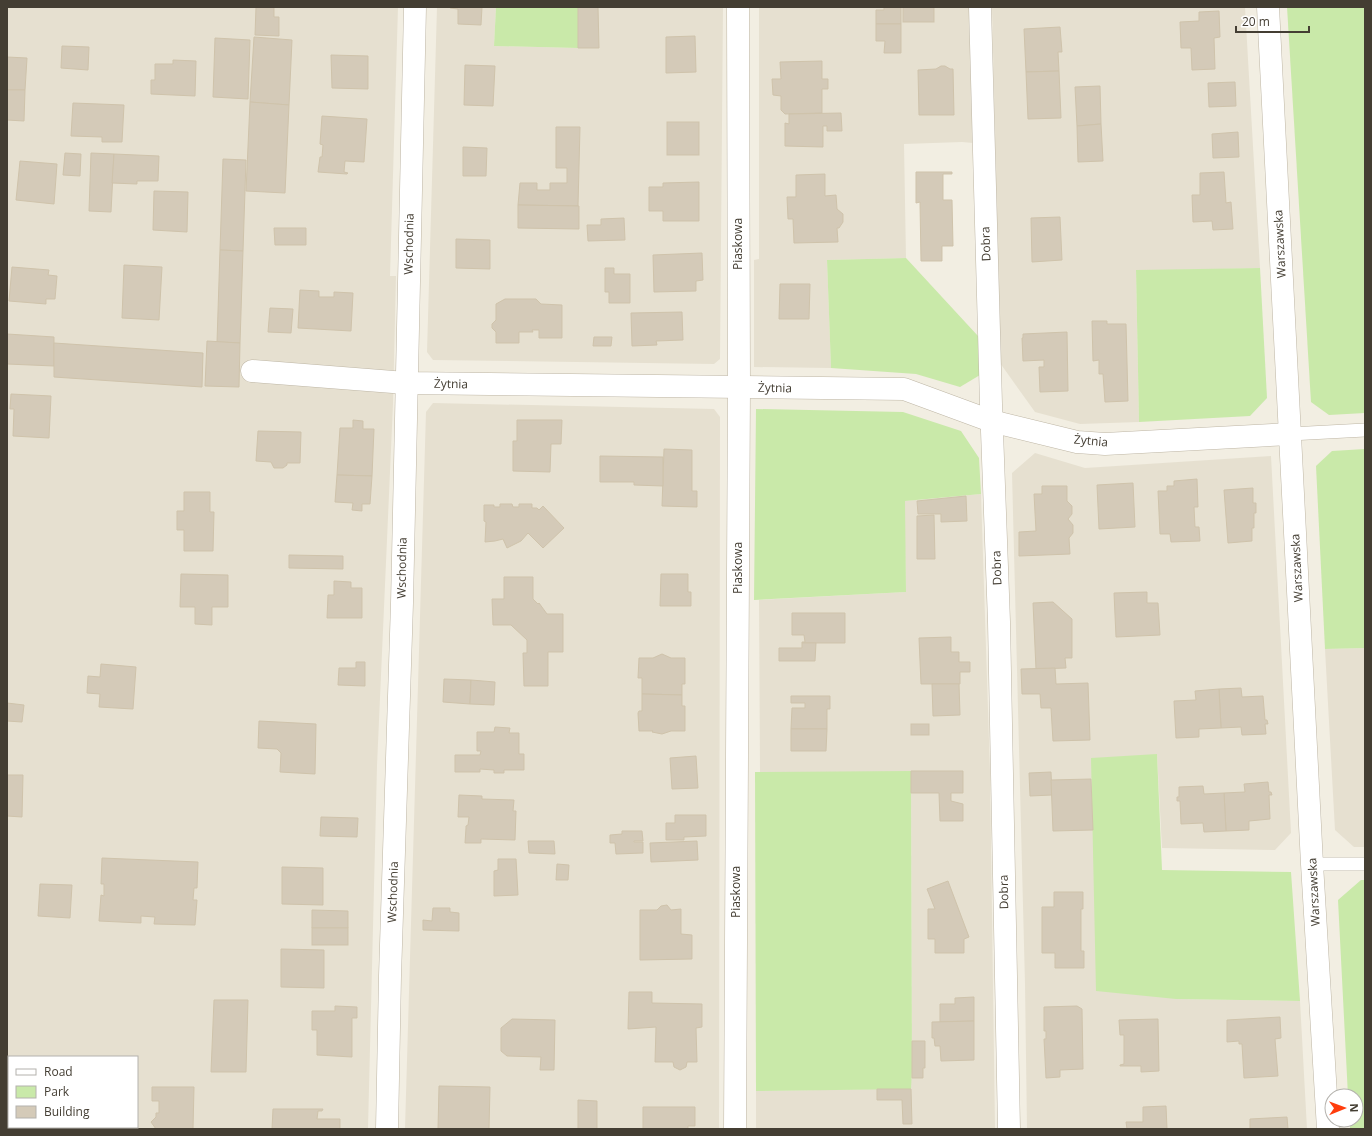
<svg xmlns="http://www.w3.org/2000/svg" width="1372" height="1136" font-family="'Open Sans',sans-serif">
<rect width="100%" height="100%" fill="#f2eee2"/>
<!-- residential -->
<g fill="#e6e0d0" fill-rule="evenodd">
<path d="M7 7H398L390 276H396L393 404 377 766 368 1129H7ZM9 1057H137V1127H9Z"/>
<polygon points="437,7 496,7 494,46 578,48 578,7 723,7 720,359 714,364 433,360 427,352"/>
<polygon points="759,7 970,7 973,143 962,142 904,144 906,258 827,260 831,368 754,367 754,260 759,259"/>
<polygon points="992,7 1245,7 1260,268 1136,271 1139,422 1080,424 1035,412 1000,363"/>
<polygon points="433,403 714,409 720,417 719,1129 405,1129 426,412"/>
<polygon points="1035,453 1085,468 1271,456 1291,833 1275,850 1162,848 1157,754 1091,779 1093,830 1176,999 1300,1001 1307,1129 1027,1129 1025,984 1012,473"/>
<polygon points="981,494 990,771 995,1129 756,1129 756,1091 877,1089 912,1069 911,772 760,772 759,600 906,592 904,501"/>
<polygon points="1365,648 1365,847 1354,847 1335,830 1325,649"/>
</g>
<!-- green -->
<g fill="#c9e9a9">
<polygon points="496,7 578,7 578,48 494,46"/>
<polygon points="1287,7 1365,7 1365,413 1329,415 1311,402"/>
<polygon points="906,258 978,336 980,375 960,387 916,374 831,368 827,260"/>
<polygon points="1260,268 1267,398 1250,416 1139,422 1136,270"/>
<polygon points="756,409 903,412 961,431 979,458 981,494 905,501 906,592 754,600"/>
<polygon points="1365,449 1365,648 1325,649 1316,466 1332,451"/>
<polygon points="1157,754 1162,870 1291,872 1300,1001 1176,999 1096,991 1091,758"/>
<polygon points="911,771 912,1069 911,1089 756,1091 755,772"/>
<polygon points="1361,880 1365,880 1365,1129 1350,1129 1350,1120 1356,1120 1356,1096 1348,1096 1338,900"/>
</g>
<!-- building -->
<g fill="#d4cab8" stroke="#cfc3ab">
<polygon points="256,7 274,7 274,17 279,17 279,36 255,35"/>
<polygon points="450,7 482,7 481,25 458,24 458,9 450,8"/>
<polygon points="578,7 598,7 599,48 578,48"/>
<polygon points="884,7 901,7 901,24 876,24 876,10 884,10"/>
<rect x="903" y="7" width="31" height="15"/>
<polygon points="1219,11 1220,37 1214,38 1215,69 1192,70 1191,48 1181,48 1180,22 1199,21 1199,12"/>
<polygon points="876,24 901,24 901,53 884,53 885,41 876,41"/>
<polygon points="1060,27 1062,52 1058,52 1059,71 1026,72 1024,29"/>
<polygon points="695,36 696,72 666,73 666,37"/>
<polygon points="254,37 292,40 289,105 250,102"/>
<polygon points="215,38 250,40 248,99 213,97"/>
<polygon points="62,46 89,47 88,70 61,68"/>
<polygon points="331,55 368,56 368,89 332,88"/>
<polygon points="7,57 27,58 25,90 7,90"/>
<polygon points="173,60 196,61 195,96 151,94 151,80 155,80 155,64 173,64"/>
<polygon points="822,61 822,79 828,79 828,89 822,89 822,113 785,114 781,110 781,96 773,95 772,79 781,79 780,62"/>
<polygon points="465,65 495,66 493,106 464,105"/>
<polygon points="941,66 945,66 950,69 953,69 954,115 919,115 918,70 936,69"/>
<polygon points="1059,71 1061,118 1028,119 1026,72"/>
<polygon points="1235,82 1236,106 1209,107 1208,83"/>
<polygon points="1100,86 1101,124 1077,126 1075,87"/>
<polygon points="7,90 25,90 24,121 7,120"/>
<polygon points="250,102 289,105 285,193 246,191"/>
<polygon points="73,103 124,105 122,142 102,142 102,137 71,136"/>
<polygon points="841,113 842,131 827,131 827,126 823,126 823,147 785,146 785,123 789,124 789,114"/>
<polygon points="322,116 367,119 364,162 345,161 344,172 348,173 347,174 318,172 320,157 322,157 323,145 320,144"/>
<rect x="667" y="122" width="32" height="33"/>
<polygon points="1101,124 1103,161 1078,162 1077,126"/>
<polygon points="556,127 580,127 578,206 518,205 520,183 537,183 537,190 550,190 550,183 567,183 567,168 556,168"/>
<polygon points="1238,132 1239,157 1213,158 1212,134"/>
<polygon points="463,147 487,148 486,176 463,176"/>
<polygon points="65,153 81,154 80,176 63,175"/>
<polygon points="91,153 114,154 111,212 89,211"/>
<polygon points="114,154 159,156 158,181 137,181 137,184 112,183"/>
<polygon points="223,159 246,160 243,251 220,250"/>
<polygon points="20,161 57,164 54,204 16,200"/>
<polygon points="916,172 952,172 952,174 943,174 943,200 952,200 953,246 942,246 942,261 921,261 920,202 916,203"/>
<polygon points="1224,172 1226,203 1231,202 1233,229 1213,230 1212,221 1193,222 1192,195 1200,195 1200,173"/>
<polygon points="825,174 825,196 836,195 837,209 843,214 843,222 839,228 837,228 838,242 794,243 793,219 788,219 787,197 796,197 796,175"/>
<polygon points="699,182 699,221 663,221 663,211 649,211 649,187 663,187 663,183"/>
<polygon points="154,191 188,192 187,232 153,230"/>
<polygon points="518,205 579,206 579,229 518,228"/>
<polygon points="1060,217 1062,260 1032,262 1031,218"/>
<polygon points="624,218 625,240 588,241 587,225 601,225 601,219"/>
<polygon points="274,228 306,228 306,245 275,245"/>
<polygon points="456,239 490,240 490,269 456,268"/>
<polygon points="220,250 243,251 240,343 217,342"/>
<polygon points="702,253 703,280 696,281 696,291 654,292 653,255"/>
<polygon points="124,265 162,267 159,320 122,318"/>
<polygon points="12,267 49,270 48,275 57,276 55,299 46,299 46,304 9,301"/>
<polygon points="605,268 614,268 614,274 630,274 630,303 609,303 609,292 605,292"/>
<polygon points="780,284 810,284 809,319 779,319"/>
<polygon points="300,290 319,291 319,297 334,297 334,292 353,293 351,331 298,328"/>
<polygon points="505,299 536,299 541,304 562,305 562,338 539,338 539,330 532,330 533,332 519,332 519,343 496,343 496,332 492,328 492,324 496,320 496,304"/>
<polygon points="270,308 293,309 291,333 268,332"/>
<polygon points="682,312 683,340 656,341 657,345 632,346 631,313"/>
<polygon points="1092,321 1107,321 1107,324 1126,324 1128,401 1105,402 1103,374 1099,374 1099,360 1093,361"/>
<polygon points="1067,332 1068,391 1040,392 1039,367 1044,367 1044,360 1023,361 1022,338 1023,338 1023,334"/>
<polygon points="7,334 54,337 54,366 7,364"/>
<polygon points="594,337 612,337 611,346 593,346"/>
<polygon points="207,341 240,343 239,387 205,386"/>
<polygon points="54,343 203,353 202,387 54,377"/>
<polygon points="11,394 51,396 49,438 13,436 14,409 10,409"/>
<polygon points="353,420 363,421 363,429 374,429 372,476 337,475 340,428 353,428"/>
<polygon points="517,420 562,420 561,444 551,444 550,472 513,471 513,441 517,441"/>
<polygon points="258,431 301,432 300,463 287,463 287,465 283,468 274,468 271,462 256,461"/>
<polygon points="664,449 692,450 692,491 697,491 697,507 662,506"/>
<polygon points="600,456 663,457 663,486 634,485 634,482 600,482"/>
<polygon points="337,475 372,476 370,504 362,504 362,511 352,510 353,503 335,502"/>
<polygon points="1197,479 1198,507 1194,507 1195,527 1199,527 1200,541 1171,542 1170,534 1160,534 1158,491 1167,491 1167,486 1174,486 1174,481"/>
<polygon points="1133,483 1135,527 1099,529 1097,485"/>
<polygon points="1042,486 1067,486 1067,501 1072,506 1072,514 1068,519 1073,525 1073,533 1069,538 1070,554 1019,556 1019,532 1036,531 1034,494 1042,494"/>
<polygon points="1253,488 1253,503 1256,503 1256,513 1254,513 1254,528 1252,528 1252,541 1228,543 1224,490"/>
<polygon points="184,492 210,492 210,512 214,512 213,551 184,551 184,530 177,530 177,511 184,511"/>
<polygon points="966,496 967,521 941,522 941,514 918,514 917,501"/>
<polygon points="500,504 512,504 513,507 519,507 519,504 532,504 532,508 537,508 539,510 543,506 564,528 543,548 528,533 521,541 507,548 503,539 495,541 485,542 486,522 484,521 484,505 494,505 494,507 500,507"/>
<polygon points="934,515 935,559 917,559 917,516"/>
<polygon points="289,555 343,556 343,569 289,568"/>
<polygon points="181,574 228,575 228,607 212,607 212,625 195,624 195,607 180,607"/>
<polygon points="661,574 688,574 688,592 691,592 691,606 660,606"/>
<polygon points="504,577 533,577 533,599 538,604 539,603 547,614 563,614 563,652 548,652 548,686 524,686 523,653 527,653 527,640 511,625 493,625 492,599 504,599"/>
<polygon points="334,581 351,582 351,588 362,588 362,618 327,618 328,595 334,595"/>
<polygon points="1147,592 1147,603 1158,603 1160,635 1116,637 1114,593"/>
<polygon points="1053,602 1072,619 1072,658 1065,658 1066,668 1036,669 1033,603"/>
<polygon points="792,613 845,613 845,643 802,643 802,642 805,642 804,635 792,635"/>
<polygon points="951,637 951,652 959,652 959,662 970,662 970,672 960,672 960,684 921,684 919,638"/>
<polygon points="802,643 816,643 815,661 779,661 779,648 802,648"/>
<polygon points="662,654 671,658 685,658 685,684 682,684 682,695 642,694 642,678 638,678 639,658 653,658"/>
<polygon points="356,662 365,662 365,686 338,685 339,668 356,668"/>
<polygon points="101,664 136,667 133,709 99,707 100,694 87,693 88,676 100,677"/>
<polygon points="1055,668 1056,684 1088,683 1090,740 1053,741 1051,708 1041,708 1040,694 1022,694 1021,669"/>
<polygon points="444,679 471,680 470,704 443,702"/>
<polygon points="471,680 495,682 494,705 470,704"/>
<polygon points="932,684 959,684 960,715 933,716"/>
<polygon points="1241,688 1242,697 1263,696 1265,720 1267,720 1268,724 1265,724 1266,734 1242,735 1241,727 1221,728 1219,689"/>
<polygon points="1219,689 1221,728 1199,729 1199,737 1176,738 1174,701 1196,700 1195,691"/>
<polygon points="642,694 682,695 682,706 685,706 685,731 671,731 662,734 652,732 653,731 639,731 638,713 639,711 642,711"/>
<polygon points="791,696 830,696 830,709 827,709 827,729 791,729 792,708 805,708 805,703 791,703"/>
<polygon points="7,703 24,705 22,722 7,721"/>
<polygon points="259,721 316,724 315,774 280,772 281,753 277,749 258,748"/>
<rect x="911" y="724" width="18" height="11"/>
<polygon points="495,727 510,728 509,733 519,733 519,754 524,754 524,770 504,770 504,773 494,773 494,770 480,769 480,772 455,772 455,755 480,755 481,751 477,751 477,732 494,732"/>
<polygon points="791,729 827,729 826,751 791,751"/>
<polygon points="696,756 698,788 672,789 670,758"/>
<polygon points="911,771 963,771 963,793 951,793 951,801 963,804 963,821 940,821 939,793 911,793"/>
<polygon points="1051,772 1052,795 1030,796 1029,773"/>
<polygon points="7,775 23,775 22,817 7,816"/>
<polygon points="1091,779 1093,830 1053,831 1051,780"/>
<polygon points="1268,782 1269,792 1271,792 1272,795 1269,795 1270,819 1249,821 1249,830 1226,831 1224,793 1245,792 1244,784"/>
<polygon points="1203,786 1204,794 1224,793 1226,831 1204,832 1203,823 1181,824 1180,801 1177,801 1177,797 1179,797 1179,787"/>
<polygon points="459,795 482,796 482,799 514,800 513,811 516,811 515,840 481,839 481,843 465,843 466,828 466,826 468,825 469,817 458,817"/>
<polygon points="675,815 706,815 706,836 684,837 684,840 666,840 666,823 675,823"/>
<polygon points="321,817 358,818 357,837 320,836"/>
<polygon points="622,831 642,831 643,841 634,841 634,842 643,842 643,853 616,854 615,843 610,843 610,835 622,834"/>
<polygon points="528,841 554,841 555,854 529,853"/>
<polygon points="697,841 698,860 651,862 650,843"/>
<polygon points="102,858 198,862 197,888 194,888 193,900 197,900 195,925 154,924 155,917 141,916 141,923 99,921 101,895 104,896 104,884 101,884"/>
<polygon points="498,859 516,859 518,895 494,896 494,871 498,870"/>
<polygon points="557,864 569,865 568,880 556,880"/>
<polygon points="282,867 323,868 323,905 282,904"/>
<polygon points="948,881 969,937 964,939 964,953 935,953 935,939 928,939 928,909 935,909 927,889"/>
<polygon points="40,884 72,885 70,918 38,916"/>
<polygon points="1054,892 1083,892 1083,909 1081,909 1081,951 1084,951 1084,968 1055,968 1055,953 1042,953 1042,907 1054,907"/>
<polygon points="667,905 671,910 681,909 681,934 692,935 692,959 640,960 640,910 657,910 661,906"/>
<polygon points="433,908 450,908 450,912 459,913 459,931 423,930 423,920 432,921"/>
<polygon points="312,910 348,911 348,928 312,928"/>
<rect x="312" y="928" width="36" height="17"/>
<polygon points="281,949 324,950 324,988 281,987"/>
<polygon points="629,992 652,992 652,1003 702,1004 702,1027 696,1028 697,1062 687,1062 686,1067 680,1070 674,1067 673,1062 655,1062 656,1027 628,1029"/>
<polygon points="974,997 974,1021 940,1022 940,1004 955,1004 955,998"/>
<polygon points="214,1000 248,1000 246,1072 211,1072"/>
<polygon points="335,1006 357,1007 357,1018 352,1018 352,1057 317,1055 317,1030 312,1030 312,1011 335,1011"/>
<polygon points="1077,1006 1082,1009 1083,1069 1060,1070 1060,1077 1046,1078 1044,1039 1046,1039 1046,1031 1044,1031 1044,1007"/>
<polygon points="1280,1017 1281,1038 1275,1039 1278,1076 1244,1078 1242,1044 1239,1044 1239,1041 1227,1042 1227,1020"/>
<polygon points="512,1019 555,1020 554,1070 540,1070 541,1057 507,1056 501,1051 501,1028"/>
<polygon points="1158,1019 1159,1071 1141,1072 1141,1066 1120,1066 1120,1065 1124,1064 1124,1035 1120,1035 1119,1020"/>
<polygon points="974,1021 974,1060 941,1061 940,1046 935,1046 934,1038 932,1038 932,1022"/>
<polygon points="912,1041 925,1041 925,1068 923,1068 923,1078 912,1078"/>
<polygon points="439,1086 490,1087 489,1129 438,1129"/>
<polygon points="152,1087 194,1087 193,1129 156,1129 151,1122 156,1117 156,1113 159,1113 159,1101 152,1101"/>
<polygon points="877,1089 911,1089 912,1124 903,1124 902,1100 877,1100"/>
<polygon points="578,1100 597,1101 597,1129 578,1129"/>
<polygon points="1166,1106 1167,1129 1127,1129 1126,1122 1143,1122 1143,1107"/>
<polygon points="643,1107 695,1107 695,1126 688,1126 688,1129 643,1129"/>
<polygon points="273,1109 323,1109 322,1111 318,1111 317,1119 340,1119 340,1129 272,1129"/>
<polygon points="1287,1117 1288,1129 1250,1129 1250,1119"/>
</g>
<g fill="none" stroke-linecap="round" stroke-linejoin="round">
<!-- service casing -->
<g stroke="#beb6a5" stroke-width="14">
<g id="service">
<polyline points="1290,434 1365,430"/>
<polyline points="1312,864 1365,864"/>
</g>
</g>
<!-- minor casing -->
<g stroke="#beb6a5" stroke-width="23">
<g id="minor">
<polyline points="980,7 991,404 999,622 1009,1129"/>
<polyline points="1268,7 1312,864 1328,1129"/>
<polyline points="252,371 406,383 904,389 991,421 1077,442 1105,444 1290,434"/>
<polyline points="387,1129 390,976 402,603 415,7"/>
<polyline points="735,1129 739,387 738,7"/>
</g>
</g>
<!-- service -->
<use href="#service" stroke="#fff" stroke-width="13"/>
<!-- minor -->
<use href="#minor" stroke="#fff" stroke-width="22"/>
</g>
<g text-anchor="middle" stroke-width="3" stroke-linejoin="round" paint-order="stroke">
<!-- street labels -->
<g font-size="12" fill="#443e33" stroke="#fff">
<text transform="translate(409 244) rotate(-89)" y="4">Wschodnia</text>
<text transform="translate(738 244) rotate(-90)" y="4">Piaskowa</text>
<text transform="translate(986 244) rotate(-92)" y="4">Dobra</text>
<text transform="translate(1280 244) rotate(-93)" y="4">Warszawska</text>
<text transform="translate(451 384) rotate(1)" y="4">Żytnia</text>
<text transform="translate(775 388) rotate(1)" y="4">Żytnia</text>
<text transform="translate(1091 441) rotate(5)" y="4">Żytnia</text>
<text transform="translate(402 568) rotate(-89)" y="4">Wschodnia</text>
<text transform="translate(738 568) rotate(-90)" y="4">Piaskowa</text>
<text transform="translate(997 568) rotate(-92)" y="4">Dobra</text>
<text transform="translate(1297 568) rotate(-93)" y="4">Warszawska</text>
<text transform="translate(393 892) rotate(-88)" y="4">Wschodnia</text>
<text transform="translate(736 892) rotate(-90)" y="4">Piaskowa</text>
<text transform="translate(1004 892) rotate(-91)" y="4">Dobra</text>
<text transform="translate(1314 892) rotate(-93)" y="4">Warszawska</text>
</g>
</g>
<!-- border -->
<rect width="1372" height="1136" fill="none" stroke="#443e33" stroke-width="16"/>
<!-- legend -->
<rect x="8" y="1056" width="130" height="72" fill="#ffffff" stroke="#b4b2ad"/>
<rect x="16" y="1069" width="20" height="6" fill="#ffffff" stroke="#b4b2ad"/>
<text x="44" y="1076" font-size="12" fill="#443e33">Road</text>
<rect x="16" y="1086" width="20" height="12" fill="#c9e9a9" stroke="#b4b2ad"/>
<text x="44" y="1096" font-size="12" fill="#443e33">Park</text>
<rect x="16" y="1106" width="20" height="12" fill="#d4cab8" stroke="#b4b2ad"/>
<text x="44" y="1116" font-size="12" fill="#443e33">Building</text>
<!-- north arrow -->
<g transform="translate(1344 1108) rotate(89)"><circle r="19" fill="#ffffff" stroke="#b4b2ad"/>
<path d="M0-3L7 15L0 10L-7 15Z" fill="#ff3d0d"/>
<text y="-6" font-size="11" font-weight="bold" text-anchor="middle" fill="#443e33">N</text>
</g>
<!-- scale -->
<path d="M1236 26v6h73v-6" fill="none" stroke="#443e33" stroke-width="2"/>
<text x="1242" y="26" font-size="12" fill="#443e33" stroke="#ffffff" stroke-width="3" paint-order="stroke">20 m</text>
</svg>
